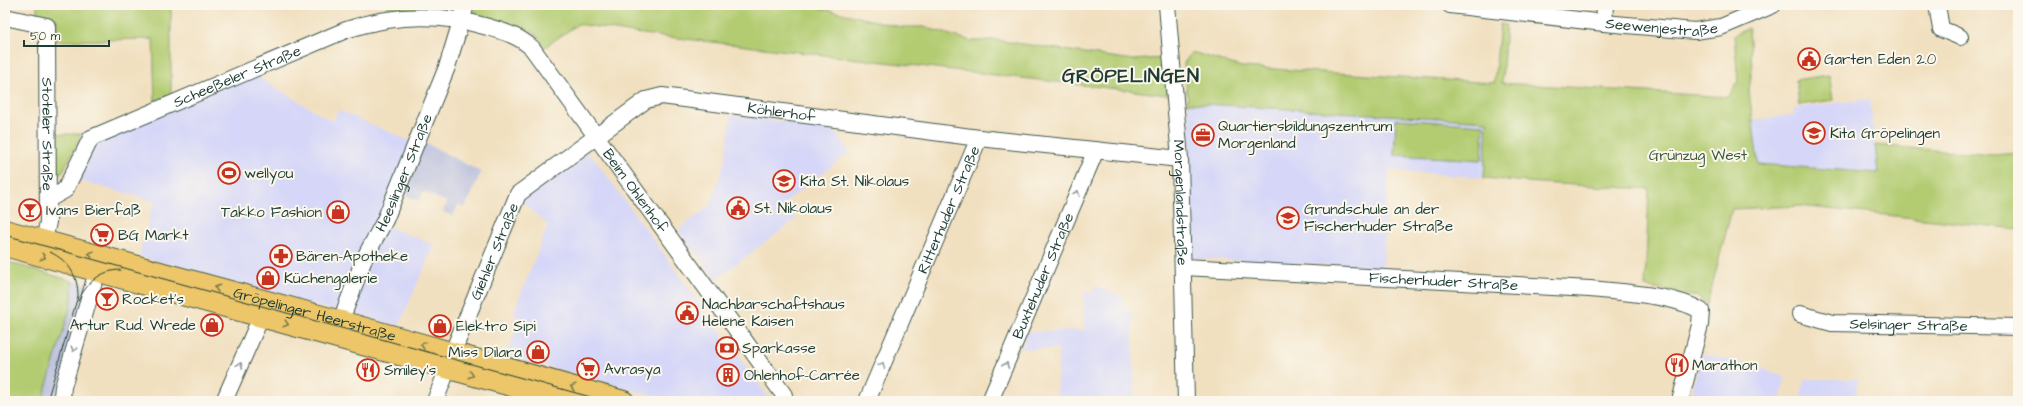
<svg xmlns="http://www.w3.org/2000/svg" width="2023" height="406" font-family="'Architects Daughter',sans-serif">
<rect width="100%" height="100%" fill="#fbf7ec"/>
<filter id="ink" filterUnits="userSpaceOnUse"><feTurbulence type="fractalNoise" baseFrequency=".025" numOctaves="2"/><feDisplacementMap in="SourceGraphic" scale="8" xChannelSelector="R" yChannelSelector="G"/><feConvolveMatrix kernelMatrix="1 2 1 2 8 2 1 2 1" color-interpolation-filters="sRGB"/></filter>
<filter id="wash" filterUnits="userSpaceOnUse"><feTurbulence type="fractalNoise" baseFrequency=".012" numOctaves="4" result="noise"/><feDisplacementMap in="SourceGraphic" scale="16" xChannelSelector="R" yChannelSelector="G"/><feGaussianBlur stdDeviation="0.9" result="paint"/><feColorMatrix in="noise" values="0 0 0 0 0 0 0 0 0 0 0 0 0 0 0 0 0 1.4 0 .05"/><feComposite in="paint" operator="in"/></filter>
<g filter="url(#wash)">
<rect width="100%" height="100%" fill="#f1e0c0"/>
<!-- built -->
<g fill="#d6d7f8">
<polygon points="251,73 333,122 338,110 417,144 385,225 434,245 399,326 316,306 139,256 154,201 73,179 90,143"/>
<polygon points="1870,99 1878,173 1758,164 1752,121 1794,114 1793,108"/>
<polygon points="1188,103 1487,121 1484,178 1389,170 1383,268 1191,258"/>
<polygon points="731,115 830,127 850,152 784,203 796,219 716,279 678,230 710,206 725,160"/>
<polygon points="585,153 593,157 771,401 673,401 506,355 522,318 513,314 548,225 522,202 528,195"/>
<polygon points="1094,286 1123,297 1124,311 1132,311 1135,401 1031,401 1031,398 1057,397 1058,349 1021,349 1027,332 1084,330 1084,291 1093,294"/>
<polygon points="1702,354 1749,364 1786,377 1780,401 1689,401"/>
<polygon points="1804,379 1857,379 1857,401 1800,401"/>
</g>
<!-- industrial -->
<g fill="#bec2dd">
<polygon points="422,141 481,172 465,208 458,205 453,216 443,212 447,202 423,192 419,201 400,193"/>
<polygon points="72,281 89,285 87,298 55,401 42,401 72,302"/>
</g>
<!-- green -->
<g fill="#b3cc72" stroke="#698453">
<polygon points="37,5 171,5 171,95 155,101 153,39 56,41 57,20 37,15"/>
<polygon points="388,5 451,5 445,10 387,9"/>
<polygon points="477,5 808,5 901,27 924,27 971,41 995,40 1133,60 1164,58 1168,95 634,33 578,24 545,47 533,31 527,35 474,15"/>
<polygon points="1500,24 1506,25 1502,83 1728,97 1738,82 1734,35 1749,28 1752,69 1749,91 1758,164 1878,173 1875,145 1993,155 2018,153 2018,229 1800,206 1732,209 1707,305 1698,297 1645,287 1649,189 1539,183 1484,178 1487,121 1188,103 1184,63 1192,52 1242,67 1494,83"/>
<polygon points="1829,75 1833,100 1799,105 1796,80"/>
<polygon points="1396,119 1484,125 1482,160 1394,155"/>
<polygon points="56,134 82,134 62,173 58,175 54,172"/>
<polygon points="5,261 72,281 72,302 42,401 5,401"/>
</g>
</g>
<g filter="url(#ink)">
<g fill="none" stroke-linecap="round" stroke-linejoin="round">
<!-- minor casing -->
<g stroke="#3e5549" stroke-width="18">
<g id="minor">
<path id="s1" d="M1167 5 1180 159 1186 401"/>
<path id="s2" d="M1450 5 1604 23 1695 31 1721 27 1773 5"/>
<polyline points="1937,5 1941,29 1960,37"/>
<path id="s3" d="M5 17 47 26 48 222 44 241"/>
<polyline points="1604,23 1605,5"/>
<path id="s4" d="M49 199 65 190 91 138 346 30C394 14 440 13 488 27 505 32 519 36 532 48L784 395"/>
<path id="s5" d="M1184 267 1590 289C1620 292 1676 295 1701 311L1700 325 1680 401"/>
<path id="s6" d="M1800 314 1832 323 2018 327"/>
<path id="s7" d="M337 331 364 259 385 220 447 67 466 5"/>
<path id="s8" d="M452 354 518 194 646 100 662 96 979 138 1180 159"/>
<polyline points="65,401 62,396 63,387 97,272"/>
<polyline points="224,401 261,317"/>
<polyline points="435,401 448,368"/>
<path id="s9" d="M867 401 979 138"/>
<path id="s10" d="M990 401 1096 150"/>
</g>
</g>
<!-- major casing -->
<g stroke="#3e5549" stroke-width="22">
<g id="major">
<path id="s11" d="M5 230 341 321 624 401"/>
<polyline points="5,246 565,401"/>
</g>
</g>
<!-- minor -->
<use href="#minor" stroke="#fff" stroke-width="16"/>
<!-- major -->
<use href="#major" stroke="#ecc669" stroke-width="20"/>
<!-- tram -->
<g stroke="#1f3d34" stroke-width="1">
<polyline points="5,235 605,401"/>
<path d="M78 301C87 283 100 270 121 270"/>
<path d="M47 401 78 296C78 276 69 261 50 252"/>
</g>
</g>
<!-- one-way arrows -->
<defs><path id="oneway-chevron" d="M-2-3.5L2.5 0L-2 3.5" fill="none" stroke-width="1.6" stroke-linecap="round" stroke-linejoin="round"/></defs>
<g stroke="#8f9e9a">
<use href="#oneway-chevron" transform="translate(1077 193) rotate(-67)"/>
<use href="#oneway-chevron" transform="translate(74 349) rotate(106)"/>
<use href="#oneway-chevron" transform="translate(240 365) rotate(-66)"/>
<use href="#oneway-chevron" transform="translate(882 365) rotate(-67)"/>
<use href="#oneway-chevron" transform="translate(1006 365) rotate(-67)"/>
</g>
<g stroke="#7b7b4c">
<use href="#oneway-chevron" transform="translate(91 254) rotate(-164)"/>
<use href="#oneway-chevron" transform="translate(43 257) rotate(16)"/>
<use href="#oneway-chevron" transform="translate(217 288) rotate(-165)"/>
<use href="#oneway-chevron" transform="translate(286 324) rotate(16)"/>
<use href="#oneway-chevron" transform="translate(423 345) rotate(-164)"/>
<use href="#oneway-chevron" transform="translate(471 375) rotate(16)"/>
<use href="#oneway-chevron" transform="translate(573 387) rotate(-165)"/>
</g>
</g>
<!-- icons -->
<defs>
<g id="civic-ring" transform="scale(1.15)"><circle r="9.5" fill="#fbf7ec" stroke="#c8321e" stroke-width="1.5"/><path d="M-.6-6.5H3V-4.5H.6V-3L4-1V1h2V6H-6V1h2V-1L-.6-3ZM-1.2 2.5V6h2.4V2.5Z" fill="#c8321e"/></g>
<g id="school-ring" transform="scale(1.15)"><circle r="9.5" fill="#fbf7ec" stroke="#c8321e" stroke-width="1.5"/><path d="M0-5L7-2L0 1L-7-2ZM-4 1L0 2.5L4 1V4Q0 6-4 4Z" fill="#c8321e"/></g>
<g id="office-ring" transform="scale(1.15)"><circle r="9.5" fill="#fbf7ec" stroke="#c8321e" stroke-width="1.5"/><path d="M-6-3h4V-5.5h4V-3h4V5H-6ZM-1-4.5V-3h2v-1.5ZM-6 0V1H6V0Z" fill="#c8321e"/></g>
<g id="stadium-ring" transform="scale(1.15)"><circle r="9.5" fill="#fbf7ec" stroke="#c8321e" stroke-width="1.5"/><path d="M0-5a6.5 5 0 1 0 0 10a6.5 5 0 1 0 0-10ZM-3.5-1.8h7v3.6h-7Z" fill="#c8321e"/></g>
<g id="bar-ring" transform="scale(1.15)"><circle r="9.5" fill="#fbf7ec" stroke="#c8321e" stroke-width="1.5"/><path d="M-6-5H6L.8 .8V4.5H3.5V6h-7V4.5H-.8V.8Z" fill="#c8321e"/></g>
<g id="shop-ring" transform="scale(1.15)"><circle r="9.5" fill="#fbf7ec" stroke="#c8321e" stroke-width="1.5"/><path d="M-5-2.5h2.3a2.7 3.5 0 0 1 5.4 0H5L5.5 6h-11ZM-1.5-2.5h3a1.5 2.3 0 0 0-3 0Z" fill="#c8321e"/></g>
<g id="supermarket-ring" transform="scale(1.15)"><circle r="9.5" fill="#fbf7ec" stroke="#c8321e" stroke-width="1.5"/><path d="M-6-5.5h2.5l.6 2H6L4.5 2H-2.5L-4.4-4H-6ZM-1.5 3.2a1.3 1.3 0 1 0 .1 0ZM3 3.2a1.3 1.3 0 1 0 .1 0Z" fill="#c8321e"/></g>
<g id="pharmacy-ring" transform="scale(1.15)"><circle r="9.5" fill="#fbf7ec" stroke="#c8321e" stroke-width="1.5"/><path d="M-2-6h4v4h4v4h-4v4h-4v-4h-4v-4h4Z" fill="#c8321e"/></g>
<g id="bank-ring" transform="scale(1.15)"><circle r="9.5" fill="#fbf7ec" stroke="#c8321e" stroke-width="1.5"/><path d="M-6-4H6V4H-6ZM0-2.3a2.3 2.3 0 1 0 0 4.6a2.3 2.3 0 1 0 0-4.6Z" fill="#c8321e"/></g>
<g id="restaurant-ring" transform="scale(1.15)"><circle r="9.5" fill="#fbf7ec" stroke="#c8321e" stroke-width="1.5"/><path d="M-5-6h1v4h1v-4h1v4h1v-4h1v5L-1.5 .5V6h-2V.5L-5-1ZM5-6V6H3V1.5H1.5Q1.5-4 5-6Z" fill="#c8321e"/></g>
<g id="building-ring" transform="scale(1.15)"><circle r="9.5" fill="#fbf7ec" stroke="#c8321e" stroke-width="1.5"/><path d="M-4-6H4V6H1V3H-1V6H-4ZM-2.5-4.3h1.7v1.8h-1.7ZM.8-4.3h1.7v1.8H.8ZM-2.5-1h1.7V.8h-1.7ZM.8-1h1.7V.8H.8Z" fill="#c8321e"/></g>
</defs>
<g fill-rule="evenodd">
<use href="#civic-ring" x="1809" y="59"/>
<use href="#school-ring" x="1814" y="133"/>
<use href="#office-ring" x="1203" y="135"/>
<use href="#stadium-ring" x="229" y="173"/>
<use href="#school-ring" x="784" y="181"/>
<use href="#civic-ring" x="738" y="208"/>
<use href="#bar-ring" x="30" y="210"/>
<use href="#shop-ring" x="338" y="212"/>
<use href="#school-ring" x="1288" y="218"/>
<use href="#supermarket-ring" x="102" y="235"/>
<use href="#pharmacy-ring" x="281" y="256"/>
<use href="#shop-ring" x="268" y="278"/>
<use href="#bar-ring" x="107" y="299"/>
<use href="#civic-ring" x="687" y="313"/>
<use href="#shop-ring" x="212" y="325"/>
<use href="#shop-ring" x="440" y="326"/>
<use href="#bank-ring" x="727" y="348"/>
<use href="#shop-ring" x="538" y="352"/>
<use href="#restaurant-ring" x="1677" y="365"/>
<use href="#supermarket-ring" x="588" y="369"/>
<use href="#restaurant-ring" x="368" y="370"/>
<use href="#building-ring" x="728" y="375"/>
</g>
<g text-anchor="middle" stroke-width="4" stroke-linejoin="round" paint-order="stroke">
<!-- street labels -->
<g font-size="15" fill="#1f3d34" stroke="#fbf7ec">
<text dy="5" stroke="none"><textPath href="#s2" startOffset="213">Seewenjestraße</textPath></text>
<text dy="5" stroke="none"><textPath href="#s4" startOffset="235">Scheeßeler Straße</textPath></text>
<text dy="5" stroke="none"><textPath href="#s8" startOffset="469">Köhlerhof</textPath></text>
<text dy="5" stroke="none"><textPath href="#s3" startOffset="151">Stoteler Straße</textPath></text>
<text dy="5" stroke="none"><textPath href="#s7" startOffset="172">Heeslinger Straße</textPath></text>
<text dy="5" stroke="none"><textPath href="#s4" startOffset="723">Beim Ohlenhof</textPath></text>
<text dy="5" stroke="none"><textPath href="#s1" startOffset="198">Morgenlandstraße</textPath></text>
<text dy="5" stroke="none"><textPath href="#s9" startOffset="208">Ritterhuder Straße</textPath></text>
<text dy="5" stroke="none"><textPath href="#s8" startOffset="111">Giehler Straße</textPath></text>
<text dy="5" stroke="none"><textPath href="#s10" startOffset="136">Buxtehuder Straße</textPath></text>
<text dy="5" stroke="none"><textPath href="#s5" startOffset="260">Fischerhuder Straße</textPath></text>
<text dy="5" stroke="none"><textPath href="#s11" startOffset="321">Gröpelinger Heerstraße</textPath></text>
<text dy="5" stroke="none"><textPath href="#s6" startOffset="110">Selsinger Straße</textPath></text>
</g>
<!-- poi labels -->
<g font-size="15" fill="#1f3d34" stroke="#fbf7ec" text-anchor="start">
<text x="1824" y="64">Garten Eden 2.0</text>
<text x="1218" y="131">Quartiersbildungszentrum<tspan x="1218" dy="17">Morgenland</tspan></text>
<text x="1830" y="138">Kita Gröpelingen</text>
<text x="244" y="178">wellyou</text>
<text x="800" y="186">Kita St. Nikolaus</text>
<text x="754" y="213">St. Nikolaus</text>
<text x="1304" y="214">Grundschule an der<tspan x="1304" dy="17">Fischerhuder Straße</tspan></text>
<text x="46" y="215">Ivans Bierfaß</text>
<text x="322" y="217" text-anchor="end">Takko Fashion</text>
<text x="118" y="240">BG Markt</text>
<text x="296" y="261">Bären-Apotheke</text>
<text x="284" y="283">Küchengalerie</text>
<text x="122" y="304">Rocket's</text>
<text x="702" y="309">Nachbarschaftshaus<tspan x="702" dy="17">Helene Kaisen</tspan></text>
<text x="196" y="330" text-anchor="end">Artur Rud. Wrede</text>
<text x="456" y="331">Elektro Sipi</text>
<text x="742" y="353">Sparkasse</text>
<text x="522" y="357" text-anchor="end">Miss Dilara</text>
<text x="1692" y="370">Marathon</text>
<text x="604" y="374">Avrasya</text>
<text x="384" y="375">Smiley's</text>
<text x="744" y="380">Ohlenhof-Carrée</text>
</g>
<!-- park labels -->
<g font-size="15" fill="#3d5a40" stroke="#fbf7ec">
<text x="1698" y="160">Grünzug West</text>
</g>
<!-- district labels -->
<g font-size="19" font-weight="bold" letter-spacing="1" fill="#1f3d34" stroke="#fbf7ec">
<text x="1131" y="82">GRÖPELINGEN</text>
</g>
</g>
<!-- margin -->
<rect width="2023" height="406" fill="none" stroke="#fbf7ec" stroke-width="20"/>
<!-- scale -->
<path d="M24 40v6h85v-6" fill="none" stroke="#1f3d34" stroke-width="2"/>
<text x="30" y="40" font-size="12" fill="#1f3d34" stroke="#fbf7ec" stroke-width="3" paint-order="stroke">50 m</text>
</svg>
